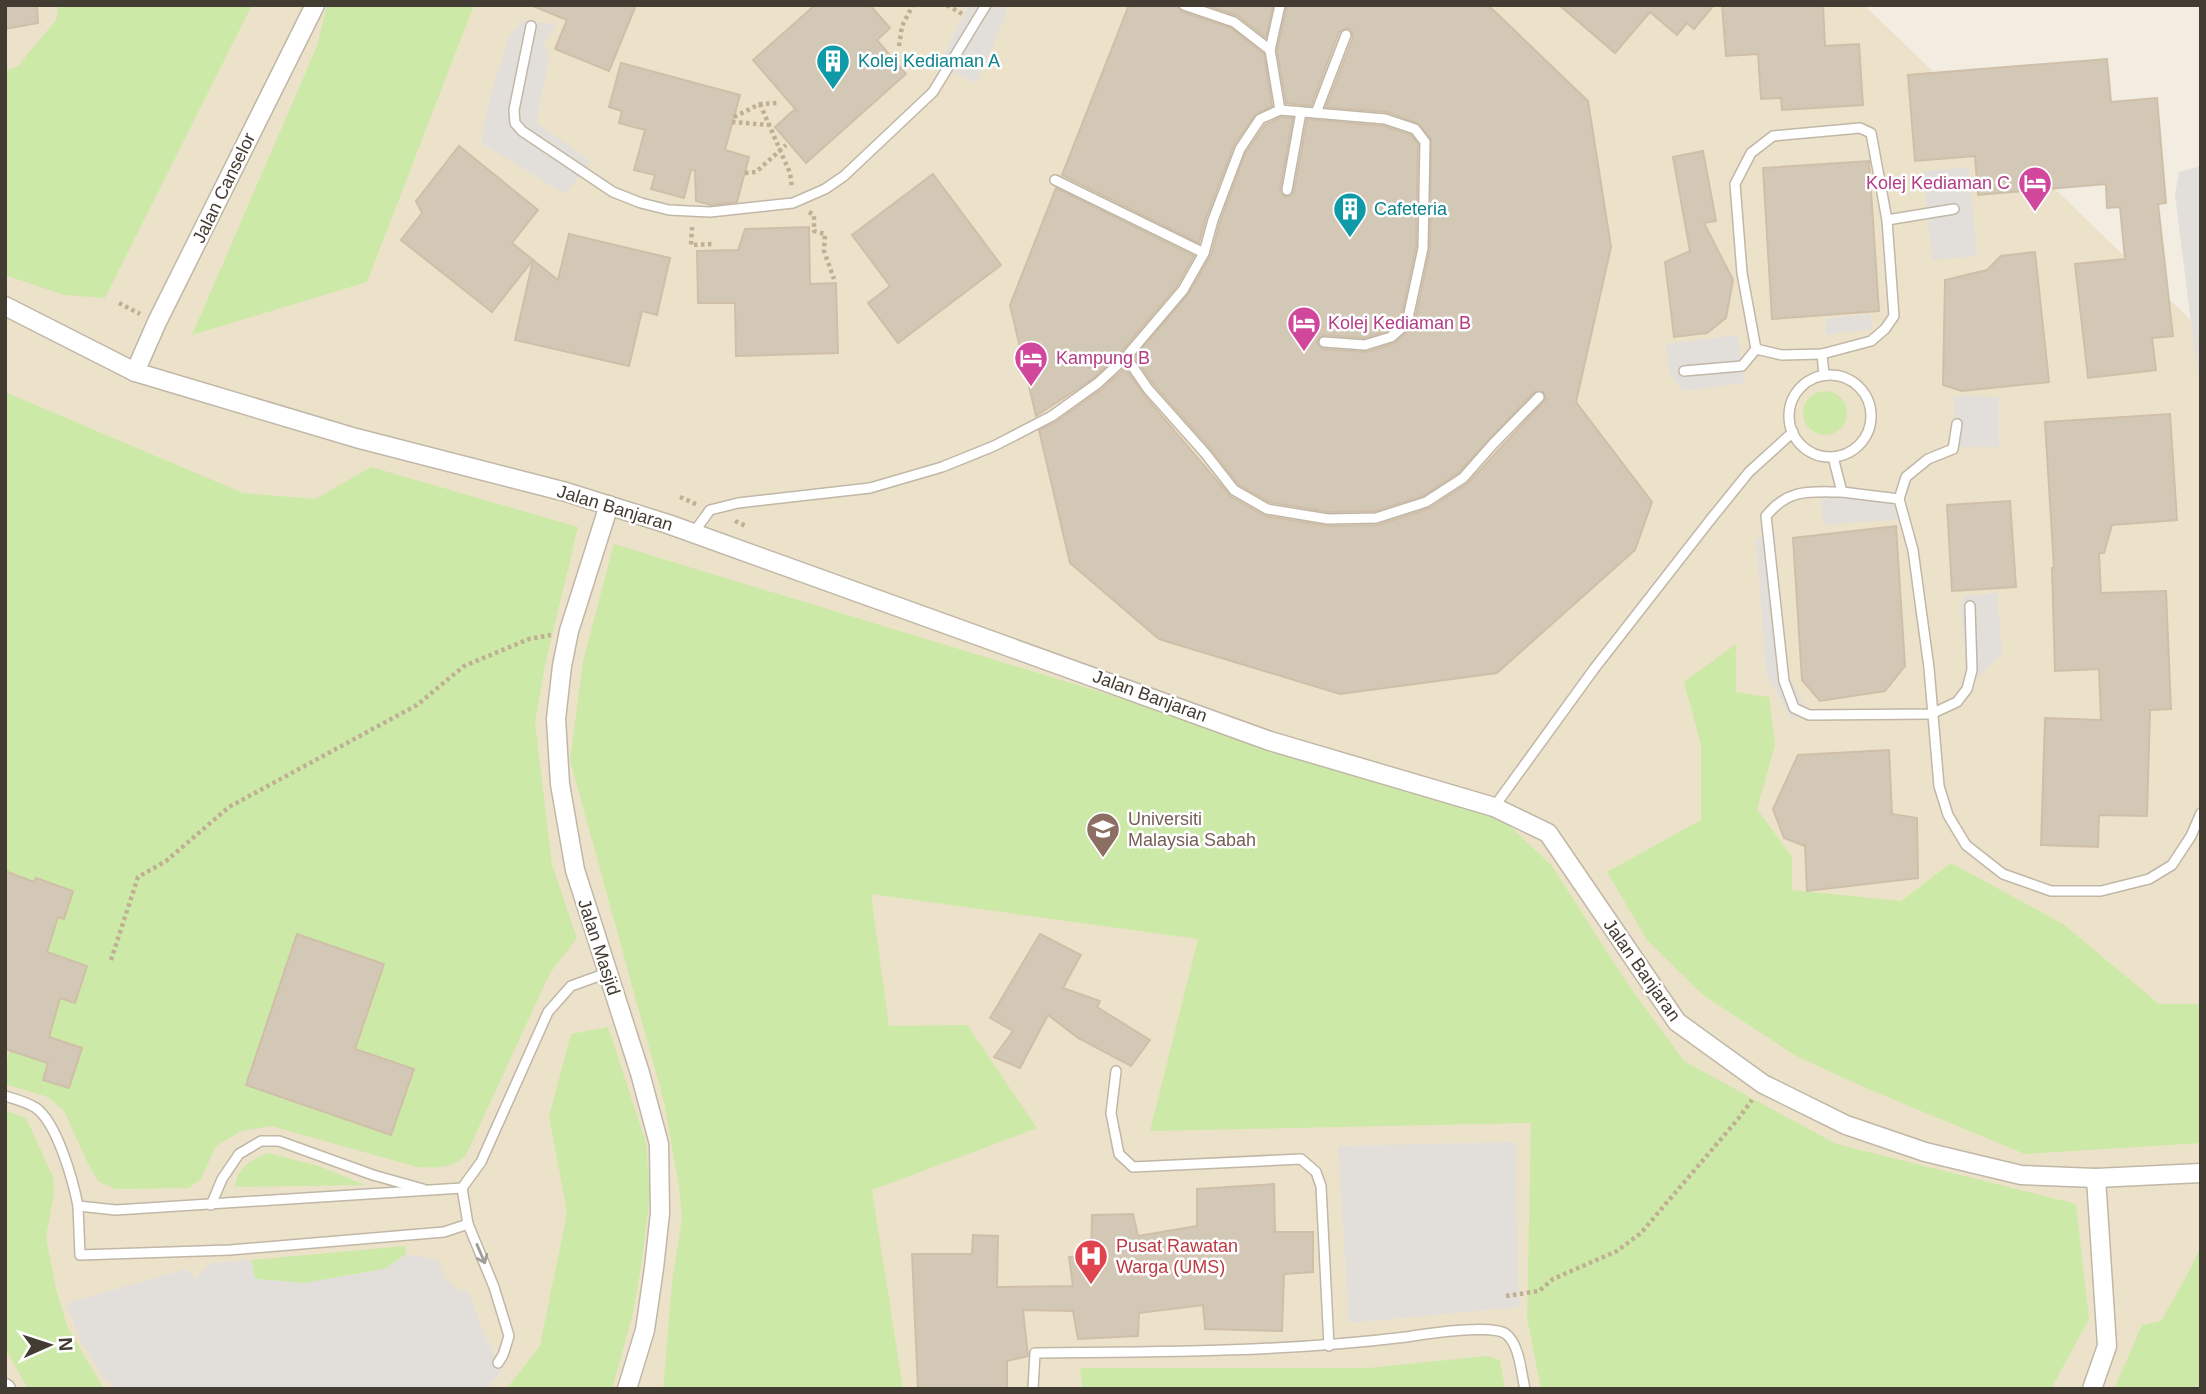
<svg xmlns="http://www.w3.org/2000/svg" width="2206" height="1394" font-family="Helvetica,sans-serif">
<rect width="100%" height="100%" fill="#f2ece1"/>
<!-- education -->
<polygon fill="#ece2ca" points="5,5 1864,5 2201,330 2201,1389 5,1389"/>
<!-- green -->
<g fill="#cde9a7">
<polygon points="58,5 252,5 105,298 64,295 5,275 5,71 18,66 56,20"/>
<polygon points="327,5 474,5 367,282 192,335 317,46"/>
<circle cx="1825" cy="413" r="22"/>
<path d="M5 392 243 493 315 499 371 467 578 527 546 661 535 722 552 865 577 938 550 973 466 1155C453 1169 435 1168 417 1167L271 1126 241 1131 216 1146 201 1179 189 1188 115 1189 98 1181 89 1166 64 1111 48 1097 5 1084V1068L10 1050 53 1047 43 1080 69 1088 81 1048 23 1028 60 998 75 1003 87 966 47 952 52 915 64 919 73 891 36 878 34 882 5 871Z"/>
<polygon points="614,544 1495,812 1552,866 1627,983 1684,1061 1836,1144 2076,1204 2089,1319 2051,1389 1541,1389 1527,1318 1531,1123 1150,1131 1198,939 871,894 889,1026 967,1025 1037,1128 872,1190 903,1389 663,1389 672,1282 682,1218 679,1187 664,1102 570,760 583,661"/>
<polygon points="1736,644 1736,692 1769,697 1775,745 1757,809 1792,857 1792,890 1901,901 1951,863 2063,924 2159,1004 2201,1004 2201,1143 2025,1154 1868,1089 1796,1056 1703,995 1647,940 1607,872 1701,820 1701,745 1684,682"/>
<polygon points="608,1027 646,1143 650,1193 642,1261 633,1313 612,1389 506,1389 540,1346 567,1213 549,1116 571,1034"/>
<polygon points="5,1110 26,1118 53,1177 54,1192 46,1237 56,1289 68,1328 104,1389 28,1389 5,1348"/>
<path d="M268 1153 319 1166 365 1185 235 1187C237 1167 251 1160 268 1153Z"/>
<polygon points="2201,1245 2201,1389 2114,1389 2142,1325 2161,1321 2190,1270"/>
<polygon points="405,1246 406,1254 385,1269 305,1283 255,1279 251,1260"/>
<polygon points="1487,1356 1500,1360 1505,1389 1082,1389 1080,1368 1368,1368"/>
</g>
<!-- parking -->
<g fill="#e2dfdb">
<polygon points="969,5 994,5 1008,9 977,83 938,66"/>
<polygon points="523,21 556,24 544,43 549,57 536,123 591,161 565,194 481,143 488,104 509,37"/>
<polygon points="2201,166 2201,382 2196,362 2175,195 2179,172"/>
<polygon points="1969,167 1977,256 1932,260 1923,171"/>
<polygon points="1870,314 1872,329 1826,335 1825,319"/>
<polygon points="1738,335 1744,383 1683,391 1670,375 1666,344"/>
<polygon points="1954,396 1999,397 1999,447 1961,447 1954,441"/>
<polygon points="1898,492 1900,519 1823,525 1821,498"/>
<polygon points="1775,531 1778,656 1808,711 1791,719 1766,673 1756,539"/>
<polygon points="1997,593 2002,653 1974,681 1968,674 1960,607 1965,596"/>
<polygon points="1515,1142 1519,1307 1349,1323 1338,1146"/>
<polygon points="406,1254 438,1260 445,1278 457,1289 469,1292 482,1329 502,1371 486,1389 118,1389 105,1379 79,1338 67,1303 186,1269 196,1279 211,1263 251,1260 255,1279 305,1283 385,1269"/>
</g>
<!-- building -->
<g fill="#d3c8b6" stroke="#cfbfa9" stroke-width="2">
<polygon points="5,5 37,5 38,23 5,29"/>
<polygon points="636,5 609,71 555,49 567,20 533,6"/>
<polygon points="815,5 870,5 890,28 877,40 906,74 806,163 775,127 794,110 797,111 753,60"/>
<polygon points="1129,5 1177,5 1182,12 1231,28 1264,54 1272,106 1255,115 1234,145 1206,218 1199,243 1062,175"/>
<polygon points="1206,5 1273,5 1266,38 1238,16"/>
<polygon points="1287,5 1488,5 1588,101 1611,247 1576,402 1652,502 1635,550 1497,673 1340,694 1159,639 1070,563 1039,430 1056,422 1102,389 1125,368 1143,394 1230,496 1265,516 1328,526 1378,525 1430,508 1468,483 1546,399 1543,392 1534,392 1458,473 1423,496 1375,511 1328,512 1269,502 1239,485 1210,448 1154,385 1135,357 1189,293 1211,255 1220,222 1246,152 1265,125 1281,117 1293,118 1280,189 1285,197 1290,196 1294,191 1307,119 1384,126 1411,135 1418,144 1416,247 1401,319 1388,331 1364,338 1324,335 1319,338 1317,342 1323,349 1367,352 1395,343 1414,325 1430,248 1431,139 1418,123 1387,112 1326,107 1353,38 1352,31 1348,28 1339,32 1311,106 1286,103 1277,50"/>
<polygon points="1559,5 1714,5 1694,29 1687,23 1677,35 1650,12 1615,53"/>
<polygon points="1722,5 1823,5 1825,46 1859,44 1863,105 1782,110 1781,98 1761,99 1758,54 1726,56"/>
<polygon points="2107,59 2111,102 2157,98 2166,203 2158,204 2173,336 2152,338 2156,370 2088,378 2075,264 2125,259 2120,207 2107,208 2106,184 1978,195 1975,156 1915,161 1908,75"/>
<polygon points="621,63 740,95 725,150 749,157 737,202 711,205 696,201 695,170 691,170 684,198 651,189 655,175 634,170 645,130 619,123 622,111 609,107"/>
<polygon points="459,146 538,210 512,243 533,260 492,312 401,240 422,213 416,201"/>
<polygon points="1703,151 1716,221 1704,223 1733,280 1726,318 1707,333 1674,337 1665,262 1690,251 1673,157"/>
<polygon points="1869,161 1879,311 1772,319 1763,168"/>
<polygon points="933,174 1001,265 898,343 868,303 890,286 852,235"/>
<polygon points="1056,188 1194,256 1177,286 1121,352 1094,378 1036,416 1010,305"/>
<polygon points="809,227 810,284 836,283 838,353 736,356 735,303 698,303 697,251 738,250 745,229"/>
<polygon points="569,234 670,258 657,315 642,311 629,366 515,340 533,260 558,280"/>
<polygon points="2035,252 2049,382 1962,391 1943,385 1945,280 1987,270 2001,256"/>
<polygon points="2170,414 2177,520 2112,525 2104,553 2099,553 2101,593 2166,591 2171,709 2150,710 2147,816 2099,815 2098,847 2041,845 2045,718 2101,720 2099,669 2055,671 2052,568 2054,568 2045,422"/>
<polygon points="2010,501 2016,587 1952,591 1947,505"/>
<polygon points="1896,526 1905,666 1885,691 1820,701 1802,680 1793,538"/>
<polygon points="1889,750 1892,814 1917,818 1918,878 1807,891 1805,846 1784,838 1773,809 1798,755"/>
<polygon points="5,871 34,882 36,878 73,891 64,919 58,917 47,952 87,966 75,1003 60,998 49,1037 82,1048 69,1088 43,1080 48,1063 5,1049"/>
<polygon points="297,934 384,964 355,1049 414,1069 391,1135 246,1085"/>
<polygon points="1040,934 1081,955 1063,988 1100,1001 1097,1007 1150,1040 1131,1066 1078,1038 1048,1015 1020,1068 994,1057 1013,1031 990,1018"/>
<polygon points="1274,1184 1275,1232 1313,1232 1313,1272 1284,1274 1282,1331 1205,1329 1203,1305 1139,1313 1138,1336 1078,1339 1073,1311 1023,1310 1028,1356 1007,1361 1007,1389 918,1389 912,1254 972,1254 973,1235 998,1236 997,1287 1073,1286 1069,1257 1091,1256 1092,1215 1133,1214 1138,1236 1197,1226 1197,1189"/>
</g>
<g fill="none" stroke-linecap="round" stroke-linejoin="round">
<!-- lane casing -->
<g stroke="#c0b7a7" stroke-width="12">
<g id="lane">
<polyline points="1184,5 1234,22 1270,50"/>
<polyline points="531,26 514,110 515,123 522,131 613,192 641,203 669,210 710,212 793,203 825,189 844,176 933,92 986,5"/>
<polyline points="1280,110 1270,50 1280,5"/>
<polyline points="1316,113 1346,35"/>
<polygon points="1860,128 1871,133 1887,220 1894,316 1885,329 1871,341 1822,354 1782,355 1756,349 1742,273 1735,184 1751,153 1773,136"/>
<polyline points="1055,180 1204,253"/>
<polyline points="1287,190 1301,112"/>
<polyline points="1887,220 1954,209"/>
<polyline points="1822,354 1824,375"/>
<polyline points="1126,357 1148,389 1205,453 1234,490 1267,509 1328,519 1376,518 1426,502 1463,478 1493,444 1539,397"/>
<polyline points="1684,371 1742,366 1756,349"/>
<circle cx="1830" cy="416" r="41"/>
<polyline points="1833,457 1842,492 1899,499 1913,550 1929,668 1939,786 1948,815 1966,845 2003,874 2051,891 2101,891 2149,879 2172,865 2191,836 2201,813"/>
<path d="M1842 492C1809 492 1789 488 1766 516L1784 681 1794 708 1809 715 1931 714 1957 702 1967 689 1972 670 1970 606"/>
<polyline points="1899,499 1906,477 1928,459 1953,449 1957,424"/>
<polyline points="694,532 710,510 738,503 870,488 942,467 994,446 1052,416 1098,383 1126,357 1183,290 1204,253 1213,220 1240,149 1260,119 1280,110 1385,119 1415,129 1425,142 1423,248 1407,323 1391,337 1365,345 1324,342"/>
<polyline points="1494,807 1594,669 1711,519 1749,472 1793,432"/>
<polyline points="1116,1071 1111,1113 1119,1154 1133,1167 1301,1159 1316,1172 1321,1186 1329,1346"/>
<path d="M5 1096C15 1099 27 1102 36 1108 57 1123 73 1180 78 1206L116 1210 462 1188 481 1162 548 1012 571 986 607 973"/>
<polyline points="462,1188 468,1224 494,1287 509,1336 503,1355 498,1363"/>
<polyline points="211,1205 222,1179 239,1154 261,1141 279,1141 373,1175 423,1189"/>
<polyline points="78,1206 80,1255 230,1250 444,1232 468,1224"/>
<path d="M1033 1389 1035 1353C1158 1352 1283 1352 1406 1337 1425 1334 1492 1324 1506 1334 1520 1345 1521 1373 1525 1389"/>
</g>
</g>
<!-- street casing -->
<g stroke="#c0b7a7" stroke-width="21">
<g id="street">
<polyline points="5,306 135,372 356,438 566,492 668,524 1270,741 1494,807 1548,833 1677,1022 1763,1084 1846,1125 1925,1152 2021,1175 2096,1178 2201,1173"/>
<polyline points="135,372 157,322 315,5"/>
<polyline points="609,505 569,631 562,666 556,719 560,784 575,870 640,1073 659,1144 660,1213 654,1268 645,1330 627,1389"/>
<polyline points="5,1388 6,1389"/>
<polyline points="2092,1389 2107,1346 2096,1178"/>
</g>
</g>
<!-- path -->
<g stroke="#c0af94" stroke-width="4.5" stroke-dasharray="3.5 3.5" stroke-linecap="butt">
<polyline points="947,5 964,15"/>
<polyline points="899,46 902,26 913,5"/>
<polyline points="760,104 790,173 792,188"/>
<polyline points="734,117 760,104 777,103"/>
<polyline points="732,122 770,125"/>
<polyline points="745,173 756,172 786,145"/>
<polyline points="809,212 814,215 814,231 825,234 824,251 834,279"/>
<polyline points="692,227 691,245 714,244"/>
<polyline points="119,303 140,314"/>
<polyline points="680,497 698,505"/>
<polyline points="735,521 746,526"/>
<polyline points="111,960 138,877 166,861 229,807 417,705 464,666 529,639 551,635"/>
<polyline points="1506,1296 1539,1291 1553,1279 1617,1251 1641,1233 1738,1119 1752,1100"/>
</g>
<!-- lane -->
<use href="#lane" stroke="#fff" stroke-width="9"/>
<!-- street -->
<use href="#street" stroke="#fff" stroke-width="18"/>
</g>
<!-- one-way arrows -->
<defs><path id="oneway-shaft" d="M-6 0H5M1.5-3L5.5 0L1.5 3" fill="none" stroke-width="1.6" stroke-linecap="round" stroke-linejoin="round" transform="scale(1.75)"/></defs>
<use stroke="#a19e98" href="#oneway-shaft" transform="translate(481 1254) rotate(67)"/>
<!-- icons -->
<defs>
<g id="building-pin" transform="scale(1.75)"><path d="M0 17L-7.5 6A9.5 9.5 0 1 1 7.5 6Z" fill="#0f9aa8" stroke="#fff"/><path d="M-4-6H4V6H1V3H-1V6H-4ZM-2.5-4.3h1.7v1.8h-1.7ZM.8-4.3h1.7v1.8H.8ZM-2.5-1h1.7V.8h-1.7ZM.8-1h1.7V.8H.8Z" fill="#fff"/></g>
<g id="hotel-pin" transform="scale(1.75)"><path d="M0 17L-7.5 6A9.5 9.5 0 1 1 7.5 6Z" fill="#d1479c" stroke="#fff"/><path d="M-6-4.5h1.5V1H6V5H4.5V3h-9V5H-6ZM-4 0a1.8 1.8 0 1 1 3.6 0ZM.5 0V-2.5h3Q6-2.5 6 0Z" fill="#fff"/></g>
<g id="university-pin" transform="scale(1.75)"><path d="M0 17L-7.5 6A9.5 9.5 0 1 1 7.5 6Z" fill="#8d6e63" stroke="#fff"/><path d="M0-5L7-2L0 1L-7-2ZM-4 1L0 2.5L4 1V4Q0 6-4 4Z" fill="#fff"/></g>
<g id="hospital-pin" transform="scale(1.75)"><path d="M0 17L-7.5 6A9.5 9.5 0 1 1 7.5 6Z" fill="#e0444e" stroke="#fff"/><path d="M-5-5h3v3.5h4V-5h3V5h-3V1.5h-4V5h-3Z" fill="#fff"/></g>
</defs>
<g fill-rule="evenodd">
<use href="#building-pin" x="833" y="61"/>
<use href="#hotel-pin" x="2035" y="183"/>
<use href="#building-pin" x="1350" y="209"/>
<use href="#hotel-pin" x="1304" y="323"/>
<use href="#hotel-pin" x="1031" y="358"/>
<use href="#university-pin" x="1103" y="829"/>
<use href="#hospital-pin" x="1091" y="1256"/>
</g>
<g text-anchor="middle" stroke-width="5" stroke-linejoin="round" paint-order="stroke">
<!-- culture labels -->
<g font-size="18" fill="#0d838f" stroke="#fff" text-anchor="start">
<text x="858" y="67">Kolej Kediaman A</text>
<text x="1374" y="215">Cafeteria</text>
</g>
<!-- hotel labels -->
<g font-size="18" fill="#b23c85" stroke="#fff" text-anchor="start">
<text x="2010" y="189" text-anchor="end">Kolej Kediaman C</text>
<text x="1328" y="329">Kolej Kediaman B</text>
<text x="1056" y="364">Kampung B</text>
</g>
<!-- street labels -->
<g font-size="18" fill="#433c32" stroke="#fff">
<text transform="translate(224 188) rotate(-64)" y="6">Jalan Canselor</text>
<text transform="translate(615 508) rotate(17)" y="6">Jalan Banjaran</text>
<text transform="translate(1150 696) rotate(20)" y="6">Jalan Banjaran</text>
<text transform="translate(599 947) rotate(72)" y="6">Jalan Masjid</text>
<text transform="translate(1642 970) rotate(55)" y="6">Jalan Banjaran</text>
</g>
<!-- education labels -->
<g font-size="18" fill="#785e54" stroke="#fff" text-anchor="start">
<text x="1128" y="825">Universiti<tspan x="1128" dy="21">Malaysia Sabah</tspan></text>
</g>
<!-- health labels -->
<g font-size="18" fill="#be3a42" stroke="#fff" text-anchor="start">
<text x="1116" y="1252">Pusat Rawatan<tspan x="1116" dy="21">Warga (UMS)</tspan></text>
</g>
</g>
<!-- border -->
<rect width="2206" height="1394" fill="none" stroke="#433c32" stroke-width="14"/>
<!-- north arrow -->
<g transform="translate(49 1345) rotate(87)" stroke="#ffffff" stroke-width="5" paint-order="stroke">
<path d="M0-5L12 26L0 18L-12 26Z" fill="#433c32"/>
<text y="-10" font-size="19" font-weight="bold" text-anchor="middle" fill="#433c32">N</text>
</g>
</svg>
